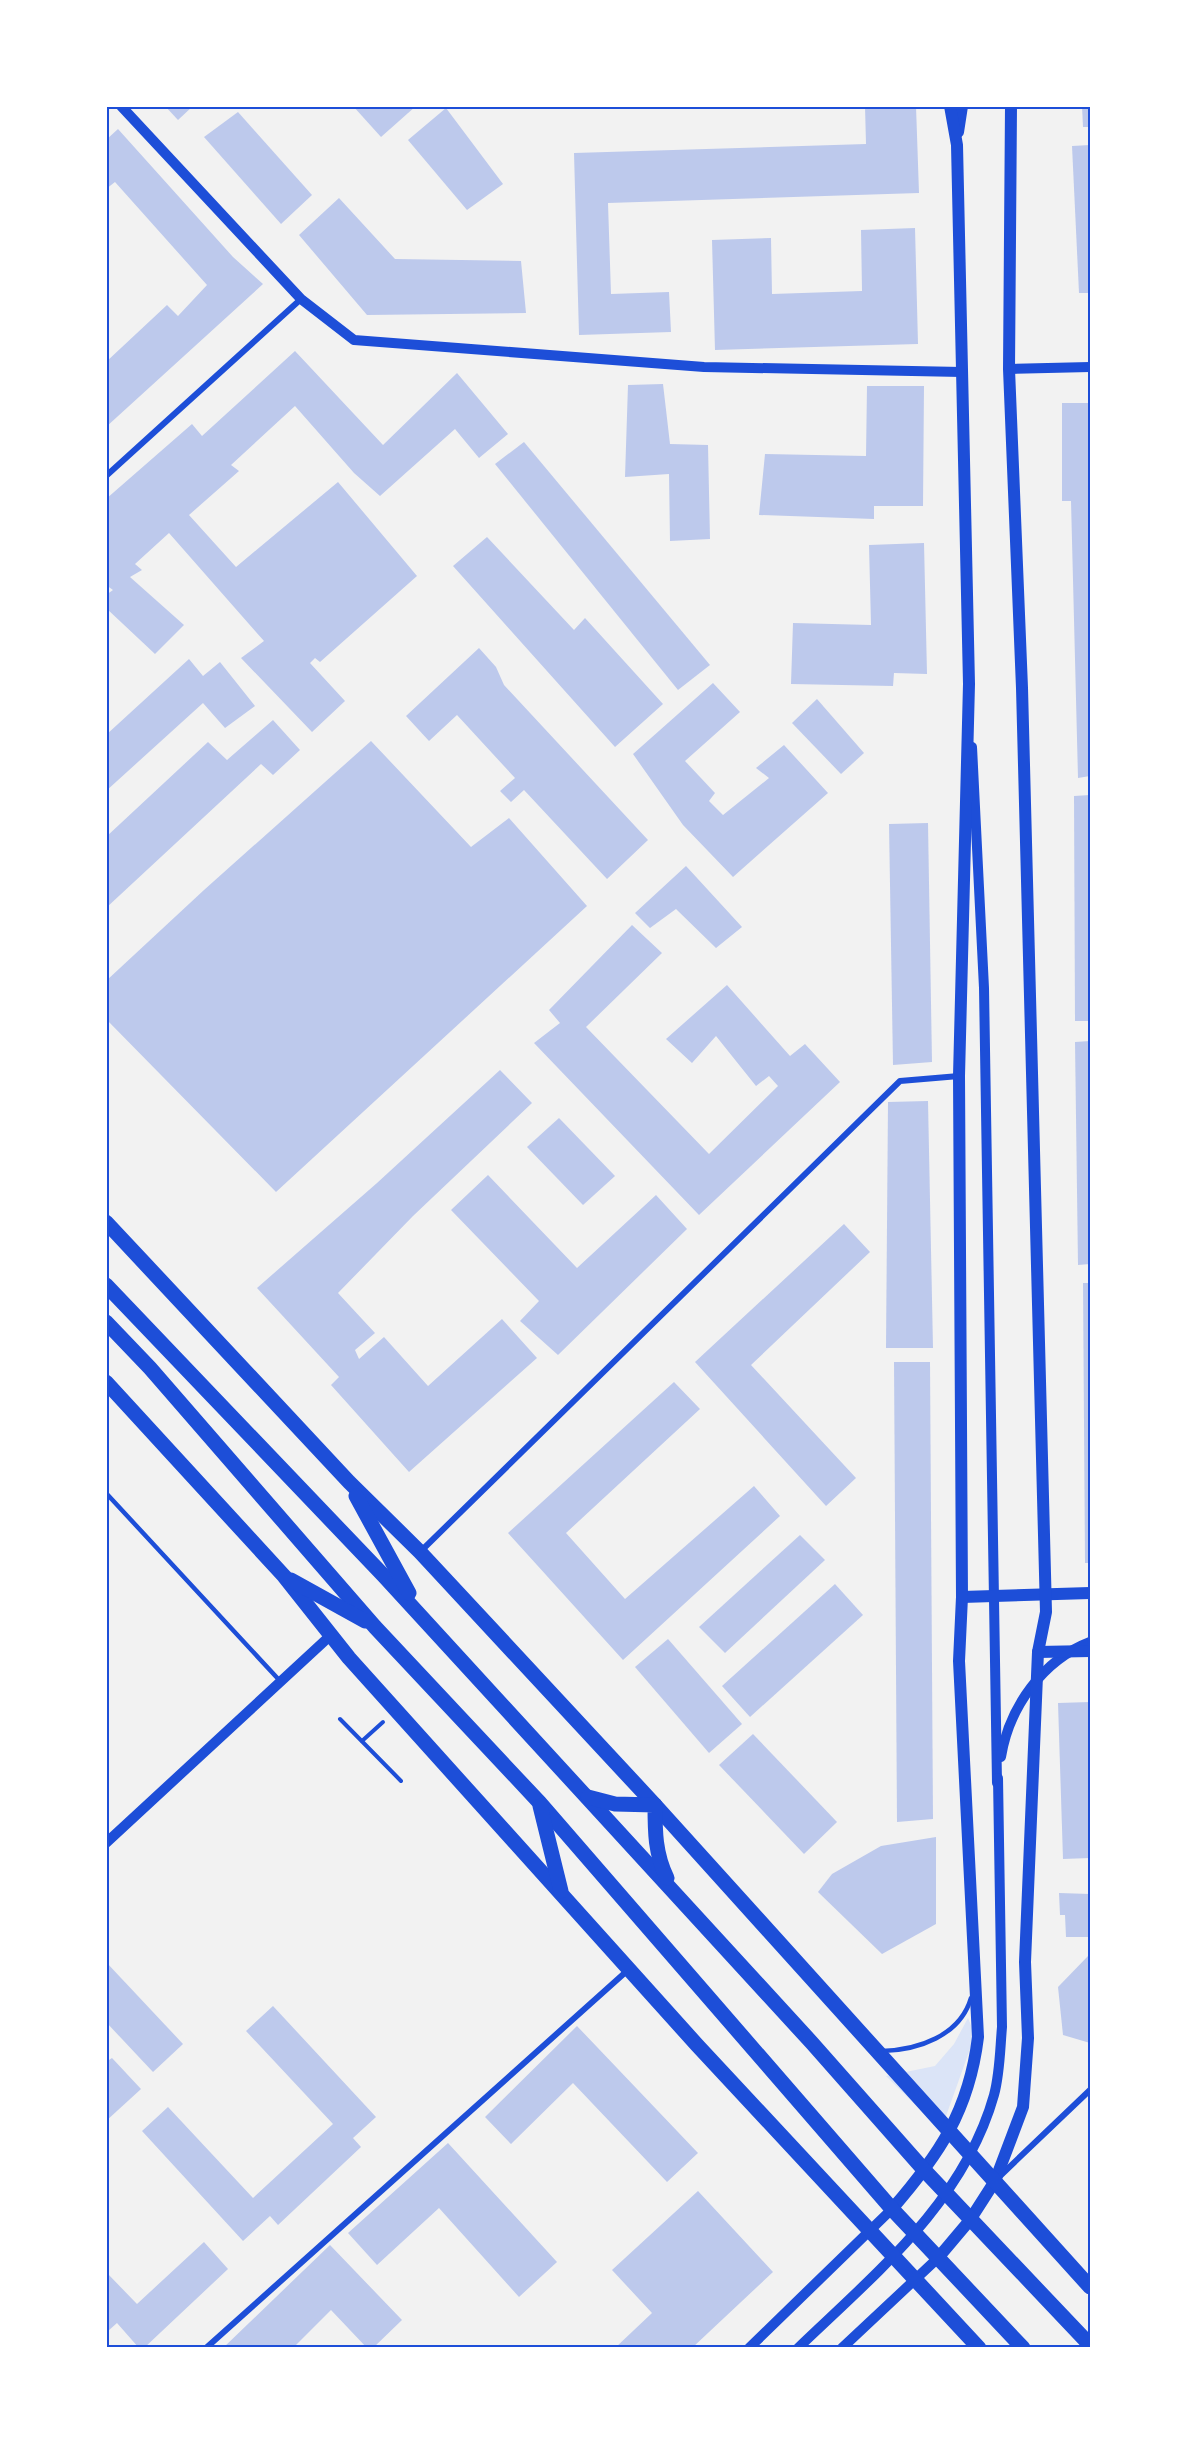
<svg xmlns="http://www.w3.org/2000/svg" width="1197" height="2454" font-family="Karla,sans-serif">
<rect width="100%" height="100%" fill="#f2f2f2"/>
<!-- green -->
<polygon fill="#dbe4f7" points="968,2018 975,2035 941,2130 886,2076 935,2066 954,2044"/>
<!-- building -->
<g fill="#bdc9ec">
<polygon points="165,106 193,106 178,120"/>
<polygon points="353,106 416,106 381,137"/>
<polygon points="865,106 916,106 919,193 608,203 611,294 669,292 671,332 579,335 574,153 866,144"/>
<polygon points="1082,106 1090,106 1090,127 1083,127"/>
<polygon points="446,108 503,184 467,210 408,140"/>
<polygon points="238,112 312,195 281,224 204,137"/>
<polygon points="118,129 233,257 263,284 106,427 106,362 167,305 178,316 207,285 115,182 106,189 106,140"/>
<polygon points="1090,145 1090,293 1079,293 1072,146"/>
<polygon points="339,198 395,259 521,261 526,313 367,315 299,235"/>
<polygon points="915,228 918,344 715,350 712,240 771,238 772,294 862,291 861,230"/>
<polygon points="295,351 383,445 457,373 508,434 479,458 455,429 380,496 354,473 295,406 231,465 239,471 189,515 236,567 338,482 417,576 320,662 315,658 310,663 345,701 312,732 241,658 264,641 169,533 135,564 142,570 130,577 184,625 155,654 106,608 106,595 113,590 106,585 106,499 192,424 202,436"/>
<polygon points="663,384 670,444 708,445 710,539 670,541 669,474 625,477 628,385"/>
<polygon points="867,386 924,386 923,506 874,506 874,519 759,515 765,454 866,456"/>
<polygon points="1062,403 1090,403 1090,776 1078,778 1071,501 1062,501"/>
<polygon points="524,442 710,665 678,690 495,464"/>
<polygon points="487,537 574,630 585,618 663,704 615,747 453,566"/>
<polygon points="924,543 927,674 894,673 893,686 791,684 793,623 871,625 869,545"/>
<polygon points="479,648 496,667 504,685 648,840 607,879 524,790 511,802 500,791 515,778 457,715 429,741 406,716"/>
<polygon points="189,659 203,676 220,662 255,706 225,728 203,703 106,791 106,735"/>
<polygon points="713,683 740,712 685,761 715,793 709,801 723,815 769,778 756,768 784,745 828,793 733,877 683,825 633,754"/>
<polygon points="817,699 864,753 841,774 792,723"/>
<polygon points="273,720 300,750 273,775 261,764 106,908 106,837 208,742 227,760"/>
<polygon points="371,741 471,847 509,818 587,906 276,1192 106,1019 106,981 204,890"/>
<polygon points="1090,795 1090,1021 1075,1021 1074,796"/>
<polygon points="928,823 932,1062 893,1065 889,824"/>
<polygon points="686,866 742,927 716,948 676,909 650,928 635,913"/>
<polygon points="632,925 662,953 586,1027 709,1154 778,1086 769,1076 756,1086 716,1036 692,1063 666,1039 727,985 790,1056 805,1044 840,1082 699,1215 534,1043 560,1023 549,1010"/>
<polygon points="1090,1041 1090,1264 1078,1265 1075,1042"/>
<polygon points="500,1070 532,1103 413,1216 338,1293 375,1333 355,1350 359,1359 384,1337 428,1386 502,1319 537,1358 409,1472 331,1385 339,1377 257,1288 377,1183"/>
<polygon points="928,1101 933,1348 886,1348 888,1102"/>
<polygon points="559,1118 615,1176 583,1205 527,1147"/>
<polygon points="488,1175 577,1268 656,1195 687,1229 558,1355 520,1321 539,1301 451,1210"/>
<polygon points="844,1224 870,1252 751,1365 856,1478 826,1506 695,1362"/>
<polygon points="1083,1283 1090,1283 1090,1563 1085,1563"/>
<polygon points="894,1362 930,1362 933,1819 897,1822"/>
<polygon points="674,1382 700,1409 566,1533 625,1599 754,1486 780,1516 623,1660 508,1533"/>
<polygon points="800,1535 825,1560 725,1653 699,1627"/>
<polygon points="835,1584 863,1615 750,1717 722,1686"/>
<polygon points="668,1639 742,1724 709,1753 635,1667"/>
<polygon points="1090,1702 1090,1858 1063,1859 1058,1703"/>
<polygon points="753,1734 837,1822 804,1854 719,1765"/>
<polygon points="936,1837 936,1924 882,1954 818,1892 832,1874 881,1846"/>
<polygon points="1059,1893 1090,1894 1090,1937 1066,1937 1065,1915 1060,1915"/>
<polygon points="1090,1954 1090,2043 1063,2035 1058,1987"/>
<polygon points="106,1962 183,2044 153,2072 106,2022"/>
<polygon points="273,2006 376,2117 353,2138 361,2147 278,2225 270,2216 243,2241 142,2131 168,2107 253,2198 333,2124 246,2031"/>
<polygon points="577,2026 698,2153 667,2182 573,2083 511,2144 485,2117"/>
<polygon points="112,2058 141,2089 106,2121 106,2062"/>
<polygon points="448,2143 557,2262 519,2297 439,2208 377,2265 348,2233"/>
<polygon points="698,2191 773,2272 692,2348 615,2348 652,2313 612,2270"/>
<polygon points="204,2242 228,2269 144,2348 139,2348 117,2323 108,2331 106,2329 106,2272 137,2304"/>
<polygon points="330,2245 402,2320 373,2348 367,2348 331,2310 293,2348 223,2348"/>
</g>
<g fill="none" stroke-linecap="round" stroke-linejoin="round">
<!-- path -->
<g stroke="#1d4ed8" stroke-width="4">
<polyline points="340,1719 401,1781"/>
<polyline points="362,1741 383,1722"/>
</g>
<!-- service -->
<g stroke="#1d4ed8" stroke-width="4.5">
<polyline points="106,1493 281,1682"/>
<path d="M882 2051C918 2050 960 2036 971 1998"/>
</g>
<!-- minor -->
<g stroke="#1d4ed8" stroke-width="6">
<polyline points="106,476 301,299"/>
<polyline points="420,1552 900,1081 959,1076"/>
<polyline points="1000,2176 1090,2090"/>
<polyline points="206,2348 628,1970"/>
</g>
<!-- tertiary -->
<g stroke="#1d4ed8" stroke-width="10">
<polyline points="121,106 301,299 354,340 704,367 962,372"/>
<polyline points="1009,369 1090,367"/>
<polyline points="972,747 984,988 997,1783"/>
<path d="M1001 1757C1009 1707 1043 1660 1090 1642"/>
<polyline points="106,1843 331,1635"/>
<polyline points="749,2348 892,2209"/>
<path d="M798 2348C875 2274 964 2202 994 2095 1000 2073 1000 2049 1002 2027L998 1778"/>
<polyline points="842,2348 938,2258"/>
</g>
<!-- secondary -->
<g stroke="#1d4ed8" stroke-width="12">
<polyline points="958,132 962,106"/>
<polyline points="962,1597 1090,1593"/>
<polyline points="1038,1652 1090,1651"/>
<path d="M892 2209C939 2155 969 2111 978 2037L959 1661 962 1597 959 1076 969 684 957 145 950 106"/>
<polyline points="938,2258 970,2220 995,2181 1023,2107 1028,2038 1025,1962 1038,1652 1046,1612 1022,688 1009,369 1011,106"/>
</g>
<!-- primary -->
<g stroke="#1d4ed8" stroke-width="15">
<polyline points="106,1222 349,1482 420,1552 655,1805 1090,2287"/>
<polyline points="106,1285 384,1576 812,2043 925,2171 1090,2345"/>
<polyline points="106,1322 150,1368 375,1627 540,1803 892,2209 1023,2348"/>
<polyline points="106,1382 284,1576 349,1658 697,2045 979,2348"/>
<polyline points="356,1496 409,1593"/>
<polyline points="291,1580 365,1621"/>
<path d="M588 1797 615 1804 655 1805C655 1831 655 1854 667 1878"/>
<polyline points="540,1806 561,1891"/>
</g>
</g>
<!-- border -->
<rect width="1197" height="2454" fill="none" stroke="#ffffff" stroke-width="216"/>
<rect x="108" y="108" width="981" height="2238" fill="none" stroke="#1d4ed8" stroke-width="2"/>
</svg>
